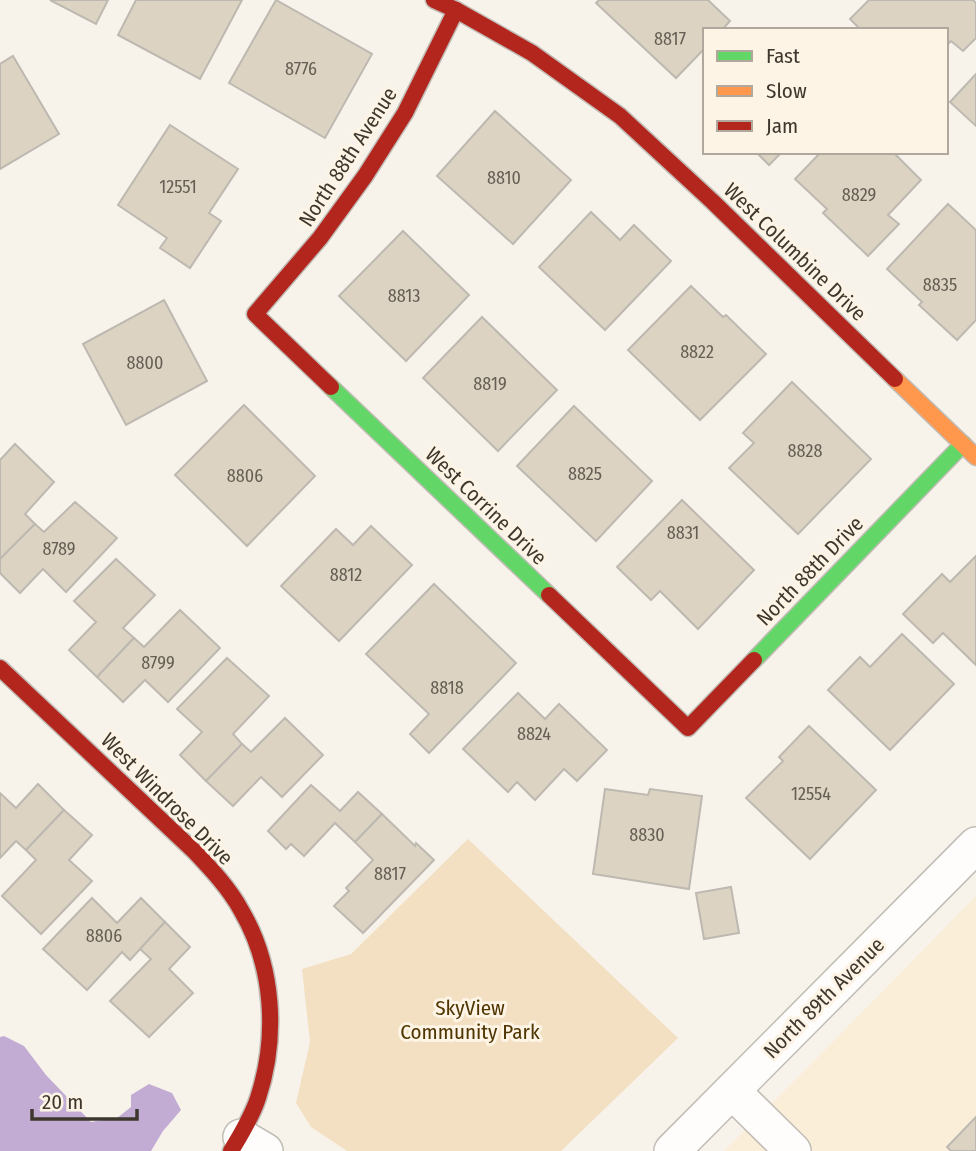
<svg xmlns="http://www.w3.org/2000/svg" width="976" height="1151" font-family="'Fira Sans Condensed',sans-serif">
<rect width="100%" height="100%" fill="#f7f3eb"/>
<!-- built -->
<polygon fill="#faeed9" points="976,896 976,1151 724,1151 814,1061"/>
<!-- green -->
<polygon fill="#f3e0c2" points="468,839 678,1038 561,1151 347,1151 311,1127 296,1103 310,1042 302,969 351,954"/>
<!-- water -->
<polygon fill="#c2acd4" points="4,1036 24,1046 46,1075 91,1122 117,1118 131,1107 131,1095 149,1084 172,1093 181,1110 163,1131 151,1151 0,1151 0,1037"/>
<!-- building -->
<g fill="#dcd3c3" stroke="#bdb9b1" stroke-width="2">
<polygon points="50,0 108,0 96,24"/>
<polygon points="136,0 242,0 200,79 118,35"/>
<polygon points="276,0 372,54 325,138 229,83"/>
<polygon points="599,0 708,0 730,21 722,30 705,30 705,48 676,78 596,3"/>
<polygon points="869,0 973,0 976,3 976,38 963,51 951,41 946,46 946,30 861,30 850,19"/>
<polygon points="13,56 59,134 0,169 0,64"/>
<polygon points="976,74 976,126 950,102"/>
<polygon points="495,111 571,180 513,244 437,176"/>
<polygon points="170,125 238,169 209,213 221,221 190,268 160,248 167,238 118,205"/>
<polygon points="756,152 782,152 769,165"/>
<polygon points="821,152 893,152 921,180 888,215 899,224 868,256 823,213 827,209 795,179"/>
<polygon points="948,204 976,230 976,320 957,340 919,305 922,302 887,269"/>
<polygon points="591,212 620,240 634,225 671,261 605,330 539,267"/>
<polygon points="403,231 469,295 406,361 339,296"/>
<polygon points="691,286 723,317 726,315 766,354 700,420 628,350"/>
<polygon points="164,300 207,381 126,425 83,344"/>
<polygon points="482,317 557,390 498,451 423,378"/>
<polygon points="792,382 871,459 798,534 729,468 754,443 743,433"/>
<polygon points="244,405 315,476 247,546 175,475"/>
<polygon points="574,406 652,481 596,541 517,466"/>
<polygon points="15,444 54,482 25,514 35,524 0,559 0,460"/>
<polygon points="682,500 754,570 698,629 660,591 651,600 617,567"/>
<polygon points="75,502 117,538 66,592 43,569 20,593 0,573 0,559 35,524 44,532"/>
<polygon points="371,526 412,565 339,641 281,586 336,529 353,545"/>
<polygon points="976,556 976,665 943,633 933,643 903,614 942,574 950,582"/>
<polygon points="116,559 155,595 123,628 134,638 97,677 69,650 96,622 74,601"/>
<polygon points="434,584 516,663 429,753 410,734 429,714 366,654"/>
<polygon points="180,610 220,648 168,702 145,680 123,702 97,677 134,638 144,647"/>
<polygon points="902,634 954,684 890,750 828,690 860,657 870,667"/>
<polygon points="227,658 269,696 233,734 242,744 206,781 180,755 202,732 177,709"/>
<polygon points="518,693 545,719 559,704 607,750 577,781 564,769 535,800 517,782 508,792 463,749"/>
<polygon points="285,718 323,755 282,797 261,777 233,806 206,781 242,744 251,752"/>
<polygon points="809,726 876,790 810,859 746,798 783,761 779,757"/>
<polygon points="38,784 64,810 26,850 16,841 0,858 0,793 16,808"/>
<polygon points="311,785 340,811 358,792 382,814 355,842 335,823 304,856 291,844 286,849 268,831"/>
<polygon points="605,789 648,795 650,789 702,796 689,889 593,874"/>
<polygon points="64,810 92,835 69,860 92,881 41,934 2,896 36,860 26,850"/>
<polygon points="382,814 415,846 416,843 434,860 363,933 334,906 349,891 346,888 373,860 355,842"/>
<polygon points="731,887 739,933 704,939 696,893"/>
<polygon points="92,898 117,923 141,898 165,922 130,960 122,952 87,990 43,949"/>
<polygon points="165,922 190,947 169,969 193,993 149,1037 110,1001 151,959 140,949"/>
<polygon points="976,1117 976,1151 951,1151 947,1147"/>
</g>
<g fill="none" stroke-linecap="round" stroke-linejoin="round">
<!-- street casing -->
<g stroke="#c1bcb5" stroke-width="38">
<g id="street">
<polyline points="732,1091 793,1151"/>
<polyline points="241,1137 265,1151"/>
<polyline points="672,1151 976,845"/>
</g>
</g>
<!-- fast casing -->
<g stroke="#c1bcb5" stroke-width="19">
<g id="fast">
<polyline points="331,387 549,595"/>
<polyline points="754,660 963,444"/>
</g>
</g>
<!-- slow casing -->
<g stroke="#c1bcb5" stroke-width="19">
<polyline id="slow" points="895,379 976,457"/>
</g>
<!-- jam casing -->
<g stroke="#c1bcb5" stroke-width="19">
<g id="jam">
<polyline points="434,0 456,10 532,53 620,116 713,202 895,379"/>
<polyline points="331,387 255,314 320,238 365,176 405,113 456,10"/>
<polyline points="549,595 688,728 754,660"/>
<path d="M0 668 194 851C211 869 229 888 241 910 274 966 278 1037 258 1098 252 1117 241 1134 231 1151"/>
</g>
</g>
<!-- street -->
<use href="#street" stroke="#fefdfc" stroke-width="35"/>
<!-- fast -->
<use href="#fast" stroke="#63d668" stroke-width="16"/>
<!-- slow -->
<use href="#slow" stroke="#ff974d" stroke-width="16"/>
<!-- jam -->
<use href="#jam" stroke="#b3261e" stroke-width="16"/>
</g>
<g text-anchor="middle" stroke-width="6" stroke-linejoin="round" paint-order="stroke">
<!-- number labels -->
<g font-size="18" fill="#655e53">
<text x="670" y="45">8817</text>
<text x="301" y="75">8776</text>
<text x="504" y="184">8810</text>
<text x="178" y="193">12551</text>
<text x="859" y="201">8829</text>
<text x="940" y="291">8835</text>
<text x="404" y="302">8813</text>
<text x="697" y="358">8822</text>
<text x="145" y="369">8800</text>
<text x="490" y="390">8819</text>
<text x="805" y="457">8828</text>
<text x="585" y="480">8825</text>
<text x="245" y="482">8806</text>
<text x="683" y="539">8831</text>
<text x="59" y="555">8789</text>
<text x="346" y="581">8812</text>
<text x="158" y="669">8799</text>
<text x="447" y="694">8818</text>
<text x="534" y="740">8824</text>
<text x="811" y="800">12554</text>
<text x="647" y="841">8830</text>
<text x="390" y="880">8817</text>
<text x="104" y="942">8806</text>
</g>
<!-- street labels -->
<g font-size="21" fill="#3d372e" stroke="#fdf4e5">
<text transform="translate(348 157) rotate(-57)" y="7">North 88th Avenue</text>
<text transform="translate(795 252) rotate(44)" y="7">West Columbine Drive</text>
<text transform="translate(486 506) rotate(44)" y="7">West Corrine Drive</text>
<text transform="translate(810 571) rotate(-46)" y="7">North 88th Drive</text>
<text transform="translate(167 799) rotate(45)" y="7">West Windrose Drive</text>
<text transform="translate(824 998) rotate(-45)" y="7">North 89th Avenue</text>
</g>
<!-- park labels -->
<g font-size="21" fill="#4f3500" stroke="#fdf4e5">
<text x="470" y="1015">SkyView<tspan x="470" dy="24">Community Park</tspan></text>
</g>
</g>
<!-- legend -->
<rect x="703" y="28" width="245" height="126" fill="#fdf4e5" stroke="#b0a89c" stroke-width="2"/>
<rect x="717" y="51" width="35" height="10" fill="#63d668" stroke="#b0a89c" stroke-width="2"/>
<text x="766" y="63" font-size="21" fill="#3d372e">Fast</text>
<rect x="717" y="86" width="35" height="10" fill="#ff974d" stroke="#b0a89c" stroke-width="2"/>
<text x="766" y="98" font-size="21" fill="#3d372e">Slow</text>
<rect x="717" y="121" width="35" height="10" fill="#b3261e" stroke="#b0a89c" stroke-width="2"/>
<text x="766" y="133" font-size="21" fill="#3d372e">Jam</text>
<!-- scale -->
<path d="M32 1109v10h105v-10" fill="none" stroke="#3d372e" stroke-width="3.5"/>
<text x="42" y="1109" font-size="21" fill="#3d372e" stroke="#fdf4e5" stroke-width="5" paint-order="stroke">20 m</text>
</svg>
